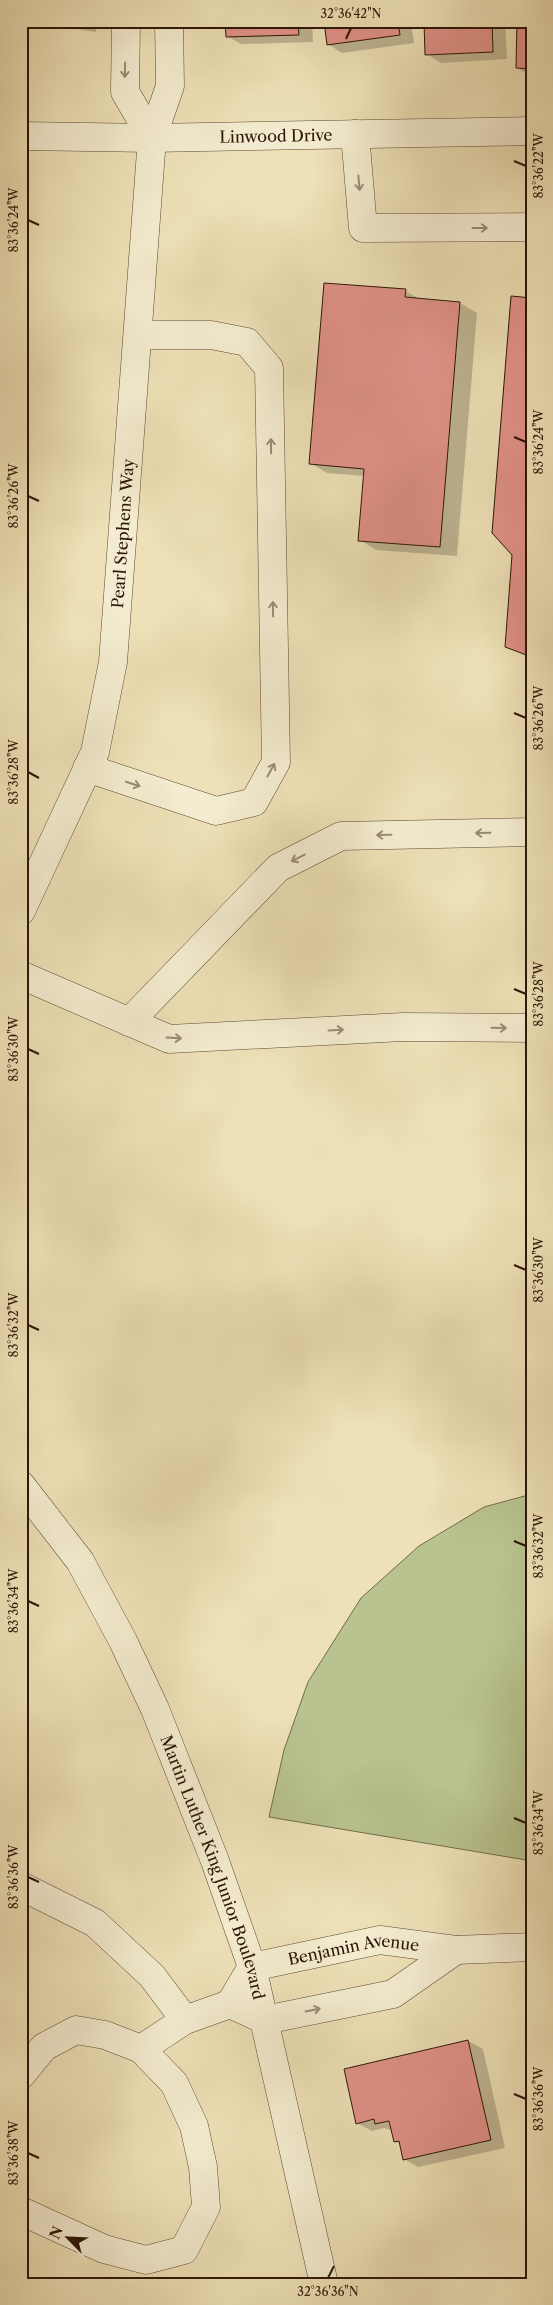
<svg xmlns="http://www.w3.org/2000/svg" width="553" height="2305" font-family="'Libre Caslon Text',serif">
<rect width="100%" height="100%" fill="#eee1b7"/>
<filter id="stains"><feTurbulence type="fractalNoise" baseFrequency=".004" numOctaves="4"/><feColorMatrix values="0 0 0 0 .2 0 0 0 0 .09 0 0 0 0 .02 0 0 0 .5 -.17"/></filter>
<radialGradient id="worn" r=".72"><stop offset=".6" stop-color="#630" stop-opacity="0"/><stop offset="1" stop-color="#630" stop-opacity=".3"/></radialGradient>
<!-- green -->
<polygon fill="#b8c38f" stroke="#726c4b" points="532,1494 532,1861 269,1817 284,1750 308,1682 361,1598 419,1546 484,1507"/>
<!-- shadow -->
<g fill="#0003">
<polygon points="22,21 97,21 96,32"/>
<polygon points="226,21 312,21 313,42 241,44 227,36"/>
<polygon points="325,21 411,21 414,43 342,53 328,44"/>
<polygon points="425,21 505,21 507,59 441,63 427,54"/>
<polygon points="532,21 532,76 517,68"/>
<polygon points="405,291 422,300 460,303 477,313 457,556 376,550 360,540 365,476 327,473 310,463"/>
<polygon points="532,299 532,659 506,646"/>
<polygon points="468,2041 483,2049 505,2148 418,2167 404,2159 401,2144 395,2141 393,2131 384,2128 372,2131 357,2123 345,2070"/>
</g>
<!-- building -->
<g fill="#e19288" stroke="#2d1507">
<polygon points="225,21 298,21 299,35 226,37"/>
<polygon points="324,21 398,21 400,35 327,45"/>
<polygon points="424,21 492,21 493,52 425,55"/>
<polygon points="517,21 532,21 532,69 516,68"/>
<polygon points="324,283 406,289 405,297 460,302 440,547 358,541 364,469 309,464"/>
<polygon points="511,296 532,298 532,657 505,647 512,555 492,533"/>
<polygon points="468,2040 491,2140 403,2160 399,2141 394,2142 389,2121 375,2124 374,2119 356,2124 344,2069"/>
</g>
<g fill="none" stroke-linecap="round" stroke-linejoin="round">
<!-- minor casing -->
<g stroke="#5d4833" stroke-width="29">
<g id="minor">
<polyline points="126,21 125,92 152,138"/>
<polyline points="355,134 363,228 532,227"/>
<path id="s1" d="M21 136 152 138 532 131"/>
<polyline points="87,768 216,811 254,802 276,762 269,368 247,342 211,335 138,335"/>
<path id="s2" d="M21 911 95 752 113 662 152 138 170 86 169 21"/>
<polyline points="21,975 169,1039 403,1027 532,1028"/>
<polyline points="129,1022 278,868 341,836 532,832"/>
<path id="s3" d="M21 1485 80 1561 123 1641 155 1709 215 1861 252 1967 324 2284"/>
<polyline points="21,1886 95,1923 152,1976 185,2020"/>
<path id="s4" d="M265 2020 230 2004 252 1967 380 1940 456 1950 532 1947"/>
<polyline points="265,2020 393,1994 456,1950"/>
<polyline points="21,2075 44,2047 76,2030 105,2035 141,2049 185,2020 230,2004"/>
<polyline points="21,2211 104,2249 146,2260 184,2250 206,2207 203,2167 194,2126 174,2083 141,2049"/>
</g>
</g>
<!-- minor -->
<use href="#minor" stroke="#f4ecd0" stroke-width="28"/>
</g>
<!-- one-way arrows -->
<defs><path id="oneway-shaft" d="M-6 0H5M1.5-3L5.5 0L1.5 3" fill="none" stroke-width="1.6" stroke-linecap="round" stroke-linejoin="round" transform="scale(1.25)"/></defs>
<g stroke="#9a8b76">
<use href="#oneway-shaft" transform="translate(125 70) rotate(91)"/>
<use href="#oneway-shaft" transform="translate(359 183) rotate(85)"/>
<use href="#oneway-shaft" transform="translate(480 228)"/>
<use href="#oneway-shaft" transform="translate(271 446) rotate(-91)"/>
<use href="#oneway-shaft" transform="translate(273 609) rotate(-91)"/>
<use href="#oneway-shaft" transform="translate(271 770) rotate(-61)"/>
<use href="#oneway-shaft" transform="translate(133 784) rotate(18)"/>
<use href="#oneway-shaft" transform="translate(483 833) rotate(179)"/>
<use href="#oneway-shaft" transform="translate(384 835) rotate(179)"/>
<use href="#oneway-shaft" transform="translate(298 858) rotate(153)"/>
<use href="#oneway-shaft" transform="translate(499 1028) rotate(1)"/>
<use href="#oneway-shaft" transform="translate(336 1030) rotate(-3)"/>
<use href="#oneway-shaft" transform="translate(174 1038) rotate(3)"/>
<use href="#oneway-shaft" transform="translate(313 2010) rotate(-12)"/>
</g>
<!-- ticks -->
<path fill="none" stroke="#2d1507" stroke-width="2" d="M346 39 351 28M514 161 526 166M28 220 39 225M514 437 526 442M28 496 39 501M514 713 526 718M28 772 39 778M514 989 526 994M28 1049 39 1054M514 1265 526 1270M28 1325 39 1330M514 1541 526 1546M28 1601 39 1606M514 1818 526 1823M28 1877 39 1882M514 2094 526 2099M28 2153 39 2158M328 2278 334 2266"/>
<g text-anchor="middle" stroke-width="5" stroke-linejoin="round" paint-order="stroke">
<!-- street labels -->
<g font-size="16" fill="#2d1507" stroke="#f4ecd0">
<text dy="6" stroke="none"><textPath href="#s1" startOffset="255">Linwood Drive</textPath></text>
<text dy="6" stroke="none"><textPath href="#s2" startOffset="396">Pearl Stephens Way</textPath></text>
<text dy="6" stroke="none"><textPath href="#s3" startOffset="431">Martin Luther King Junior Boulevard</textPath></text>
<text dy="6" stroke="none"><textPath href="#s4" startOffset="185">Benjamin Avenue</textPath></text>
</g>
</g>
<!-- margin -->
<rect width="553" height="2305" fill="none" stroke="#eee1b7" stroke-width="55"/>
<!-- north arrow -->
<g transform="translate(68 2238) rotate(294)" stroke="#f4ecd0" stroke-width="4" paint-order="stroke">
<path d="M0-4L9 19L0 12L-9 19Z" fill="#2d1507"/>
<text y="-8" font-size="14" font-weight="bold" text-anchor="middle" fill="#2d1507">N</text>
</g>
<rect x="28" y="28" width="498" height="2250" fill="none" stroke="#2d1507" stroke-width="2"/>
<g font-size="12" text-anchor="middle" fill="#2d1507">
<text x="351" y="18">32°36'42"N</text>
<text transform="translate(539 166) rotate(-90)" y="4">83°36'22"W</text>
<text transform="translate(14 220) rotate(-90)" y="4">83°36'24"W</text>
<text transform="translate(539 442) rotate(-90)" y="4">83°36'24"W</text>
<text transform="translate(14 496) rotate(-90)" y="4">83°36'26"W</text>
<text transform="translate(539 718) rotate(-90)" y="4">83°36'26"W</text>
<text transform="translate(14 772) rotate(-90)" y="4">83°36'28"W</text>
<text transform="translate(539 994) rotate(-90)" y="4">83°36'28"W</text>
<text transform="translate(14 1049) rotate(-90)" y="4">83°36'30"W</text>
<text transform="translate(539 1270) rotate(-90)" y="4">83°36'30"W</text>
<text transform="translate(14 1325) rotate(-90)" y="4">83°36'32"W</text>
<text transform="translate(539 1546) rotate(-90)" y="4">83°36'32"W</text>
<text transform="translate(14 1601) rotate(-90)" y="4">83°36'34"W</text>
<text transform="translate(539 1823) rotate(-90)" y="4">83°36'34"W</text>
<text transform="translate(14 1877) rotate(-90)" y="4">83°36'36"W</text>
<text transform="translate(539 2099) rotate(-90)" y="4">83°36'36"W</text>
<text transform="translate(14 2153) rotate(-90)" y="4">83°36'38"W</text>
<text x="328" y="2296">32°36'36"N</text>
</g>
<rect width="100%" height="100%" filter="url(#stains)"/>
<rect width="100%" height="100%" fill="url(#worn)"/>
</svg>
